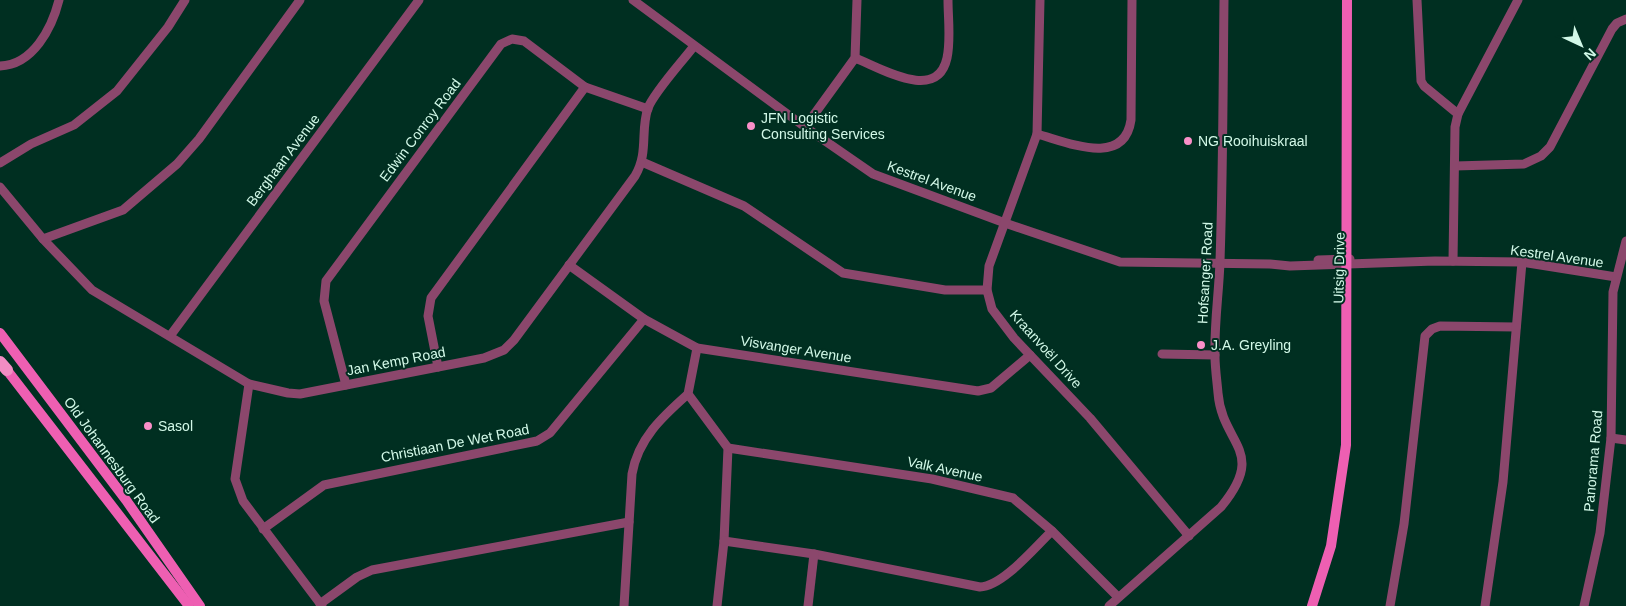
<svg xmlns="http://www.w3.org/2000/svg" width="1626" height="606" font-family="Arial,sans-serif">
<rect width="100%" height="100%" fill="#002f21"/>
<g fill="none" stroke-linecap="round" stroke-linejoin="round">
<!-- minor -->
<g stroke="#8b476c" stroke-width="9">
<polyline points="633,0 805,127 873,174 1005,223 1120,262 1270,264 1290,266 1435,261 1522,262 1616,277"/>
<polyline points="1040,0 1037,134 989,266 987,290 992,309 1014,338 1090,418 1189,536"/>
<polyline points="1417,0 1421,81 1424,86 1458,114"/>
<path d="M855 58C881 68 937 103 947 58 951 40 948 18 948 0"/>
<path d="M0 66C33 65 52 28 59 0"/>
<polyline points="805,127 855,58 857,0"/>
<path d="M1037 134C1067 142 1124 168 1131 120L1132 0"/>
<polyline points="642,162 744,206 843,273 945,290 987,290"/>
<polyline points="0,163 31,144 74,125 117,91 168,27 185,0"/>
<polyline points="1455,166 1524,164 1541,156 1550,147 1612,29 1617,23 1626,19"/>
<path d="M0 187 43 239 92 290 249 384 288 393 300 394 484 358 504 350 514 340 635 176C649 152 640 131 648 108 655 91 682 62 694 46"/>
<polyline points="43,239 123,210 177,164 199,139 300,0"/>
<polyline points="1318,260 1350,259"/>
<polyline points="1453,261 1455,127 1458,114 1518,0"/>
<polyline points="569,265 644,319 697,348 978,391 991,388 1030,355"/>
<polyline points="170,336 419,0"/>
<polyline points="697,348 688,394 728,448 724,541 717,606"/>
<polyline points="1162,354 1215,355"/>
<polyline points="438,367 428,316 431,298 585,87"/>
<polyline points="249,384 235,479 243,501 322,606"/>
<polyline points="346,385 324,301 326,281 501,44 512,39 524,41 585,87 648,109"/>
<polyline points="1611,438 1626,440"/>
<polyline points="728,448 932,479 1013,498 1052,531 1118,597"/>
<polyline points="263,529 324,485 537,441 550,433 644,319"/>
<path d="M724 541 814 554 980 587C1003 586 1034 548 1052 531"/>
<polyline points="320,604 357,577 372,570 629,522"/>
<path d="M624 606 632 474C638 439 662 417 688 394"/>
<polyline points="808,606 814,554"/>
<path d="M1109 606 1221 507C1268 450 1222 445 1218 393 1217 381 1215 368 1215 356 1214 324 1219 293 1220 261 1223 174 1223 87 1224 0"/>
<polyline points="1390,606 1404,524 1425,336 1432,329 1440,326 1516,327"/>
<polyline points="1485,606 1503,482 1522,262"/>
<polyline points="1584,606 1600,533 1611,438 1613,292 1626,241"/>
</g>
<!-- major -->
<g stroke="#ee5fb2" stroke-width="10">
<polyline points="0,333 126,500 200,606"/>
<polyline points="3,365 189,606"/>
<polyline points="1312,606 1331,546 1346,445 1347,0"/>
</g>
<!-- highway -->
<polyline stroke="#f28dc3" stroke-width="12" points="0,362 7,370"/>
</g>
<!-- markers -->
<g fill="#fa8fc8" stroke="#002f21" stroke-width="2">
<circle cx="751" cy="126" r="5"/>
<circle cx="1188" cy="141" r="5"/>
<circle cx="1201" cy="345" r="5"/>
<circle cx="148" cy="426" r="5"/>
</g>
<g text-anchor="middle" stroke-width="4" stroke-linejoin="round" paint-order="stroke">
<!-- poi labels -->
<g font-size="14" fill="#d2f9e8" stroke="#002f21" text-anchor="start">
<text x="761" y="123">JFN Logistic<tspan x="761" dy="16">Consulting Services</tspan></text>
<text x="1198" y="146">NG Rooihuiskraal</text>
<text x="1211" y="350">J.A. Greyling</text>
<text x="158" y="431">Sasol</text>
</g>
<!-- street labels -->
<g font-size="14" fill="#d2f9e8" stroke="#002f21">
<text transform="translate(420 130) rotate(-53)" y="5">Edwin Conroy Road</text>
<text transform="translate(283 160) rotate(-53)" y="5">Berghaan Avenue</text>
<text transform="translate(932 181) rotate(20)" y="5">Kestrel Avenue</text>
<text transform="translate(1557 256) rotate(8)" y="5">Kestrel Avenue</text>
<text transform="translate(1339 268) rotate(-89)" y="5">Uitsig Drive</text>
<text transform="translate(1205 273) rotate(-87)" y="5">Hofsanger Road</text>
<text transform="translate(796 349) rotate(9)" y="5">Visvanger Avenue</text>
<text transform="translate(1046 349) rotate(48)" y="5">Kraanvoël Drive</text>
<text transform="translate(396 361) rotate(-11)" y="5">Jan Kemp Road</text>
<text transform="translate(455 443) rotate(-11)" y="5">Christiaan De Wet Road</text>
<text transform="translate(112 460) rotate(54)" y="5">Old Johannesburg Road</text>
<text transform="translate(1593 461) rotate(-85)" y="5">Panorama Road</text>
<text transform="translate(945 469) rotate(12)" y="5">Valk Avenue</text>
</g>
</g>
<!-- north arrow -->
<g transform="translate(1581 45) rotate(136)" stroke="#002f21" stroke-width="4" paint-order="stroke">
<path d="M0-4L9 19L0 12L-9 19Z" fill="#d2f9e8"/>
<text y="-8" font-size="14" font-weight="bold" text-anchor="middle" fill="#d2f9e8">N</text>
</g>
</svg>
